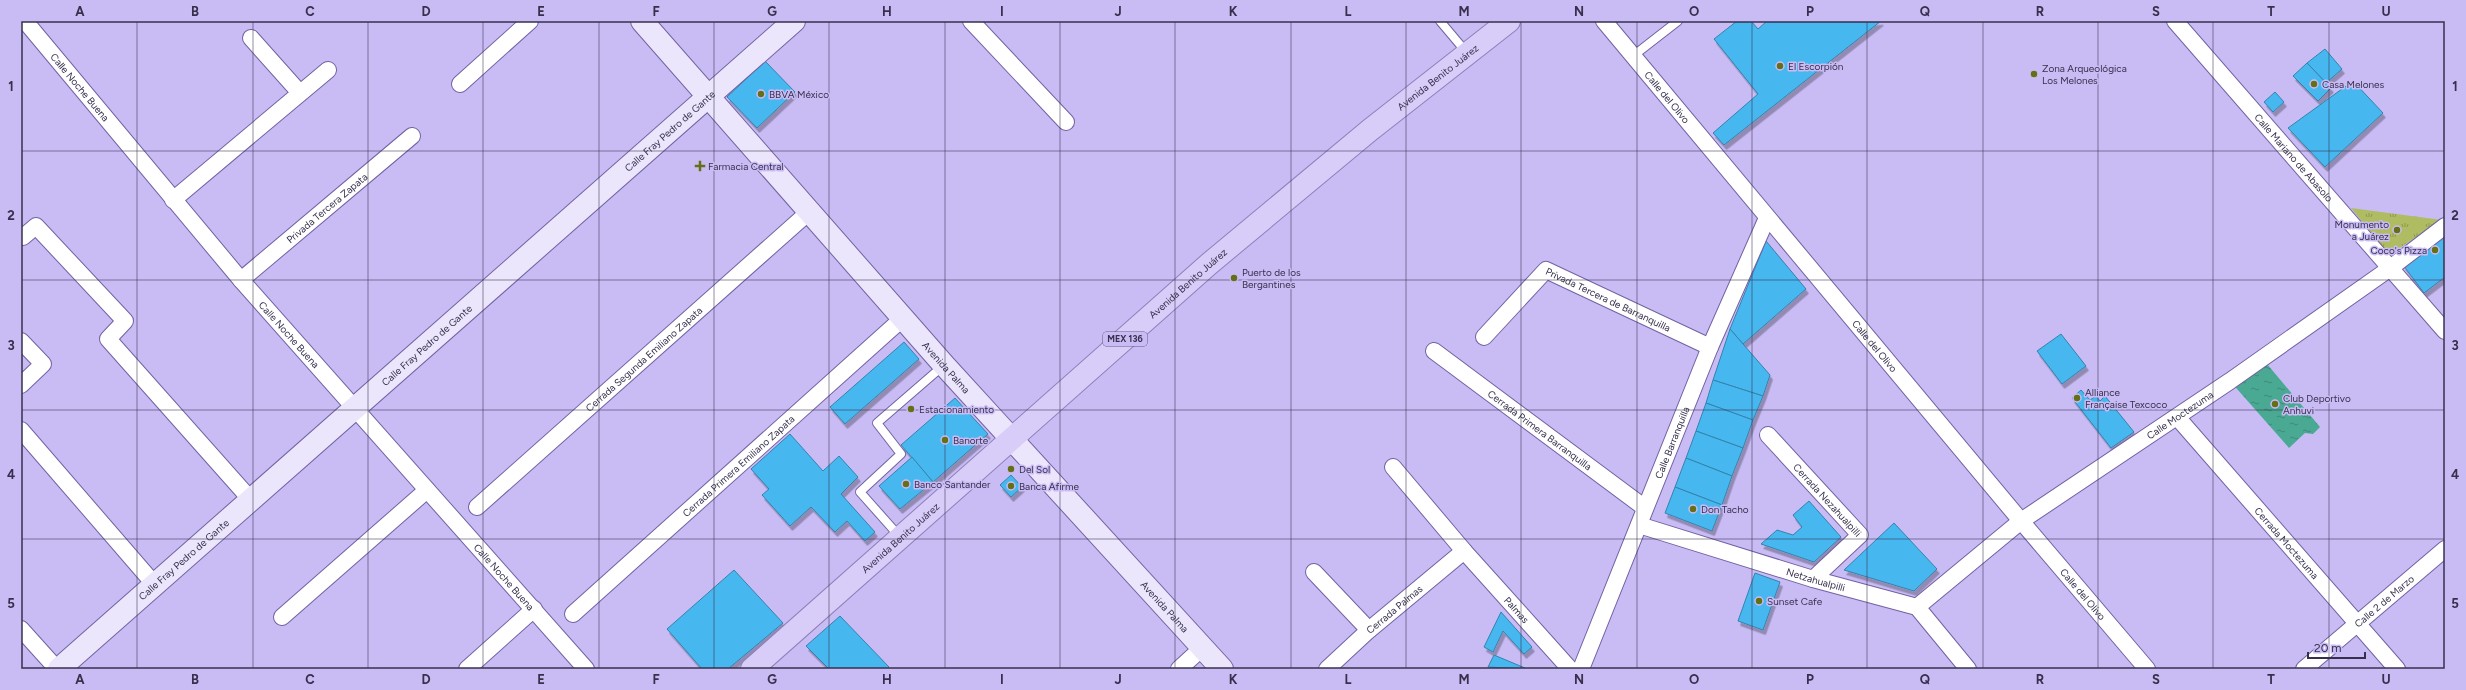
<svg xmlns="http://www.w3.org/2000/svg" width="2466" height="690" font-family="Figtree,sans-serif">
<defs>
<pattern id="grass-tufts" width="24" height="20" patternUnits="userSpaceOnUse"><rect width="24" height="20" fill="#b0bc62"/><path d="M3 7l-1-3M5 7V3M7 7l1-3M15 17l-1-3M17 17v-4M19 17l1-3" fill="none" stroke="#909953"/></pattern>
<pattern id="water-ripples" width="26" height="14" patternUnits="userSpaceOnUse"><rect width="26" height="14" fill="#49a993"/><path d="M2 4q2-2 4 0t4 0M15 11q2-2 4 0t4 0" fill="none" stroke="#3e8a7a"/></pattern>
<filter id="shadow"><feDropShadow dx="2.5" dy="4.5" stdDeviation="0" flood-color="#0004"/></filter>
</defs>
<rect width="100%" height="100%" fill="#c9bcf5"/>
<!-- grass -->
<polygon fill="url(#grass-tufts)" points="2351,208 2442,220 2389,255"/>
<!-- water -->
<polygon fill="url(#water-ripples)" points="2262,358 2320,427 2313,434 2305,433 2289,448 2230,381"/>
<!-- building -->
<g fill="#47b7f0" stroke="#3483ac" filter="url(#shadow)">
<polygon points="1737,21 1751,21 1758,29 1767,21 1881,21 1724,145 1713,133 1758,94 1714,39"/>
<polygon points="2325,49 2342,69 2326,83 2307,63"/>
<polygon points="765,61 795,92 757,128 727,97"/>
<polygon points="2307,63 2331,88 2318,101 2293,76"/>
<polygon points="2353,81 2383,113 2325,167 2288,128"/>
<polygon points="2275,92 2284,102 2273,112 2264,102"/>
<polygon points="2445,235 2445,277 2424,293 2403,265"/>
<polygon points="1766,241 1806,289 1743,344 1730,329"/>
<polygon points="1730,329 1770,375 1763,396 1713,380"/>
<polygon points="2061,334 2086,366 2062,384 2037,351"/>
<polygon points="904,342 919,359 845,424 830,407"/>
<polygon points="1713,380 1763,396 1753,420 1706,403"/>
<polygon points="2081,390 2090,400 2096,396 2100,401 2105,396 2134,432 2111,448 2072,398"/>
<polygon points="955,398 988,434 933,482 901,445"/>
<polygon points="1706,403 1753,420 1743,448 1696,431"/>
<polygon points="1696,431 1743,448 1732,476 1686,458"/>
<polygon points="790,434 823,471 839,456 858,477 841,494 875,532 865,541 847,521 835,532 811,507 790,526 762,495 769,489 751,469"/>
<polygon points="912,457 933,482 900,509 879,486"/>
<polygon points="1686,458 1732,476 1722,505 1675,487"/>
<polygon points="1011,475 1022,487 1011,497 1000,485"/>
<polygon points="1675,487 1722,505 1712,531 1665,513"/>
<polygon points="1809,501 1841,537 1814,562 1761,544 1777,530 1793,535 1802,527 1793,515"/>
<polygon points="1894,523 1937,569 1914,591 1844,570"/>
<polygon points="734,570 783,623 728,669 702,669 667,629"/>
<polygon points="1755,573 1780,582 1763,630 1738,621"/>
<polygon points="1501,612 1532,647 1524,654 1503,631 1493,652 1484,647"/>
<polygon points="840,616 889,667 887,669 829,669 806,646"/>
<polygon points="1494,655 1525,668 1524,669 1488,667"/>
</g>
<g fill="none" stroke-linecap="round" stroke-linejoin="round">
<!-- lane casing -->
<g stroke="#7362a2" stroke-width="10">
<g id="lane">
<polyline points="1440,21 1467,53"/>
<polyline points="1633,56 1678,21"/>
<polyline points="900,537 860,492 901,454 877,423 944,365"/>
</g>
</g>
<!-- street casing -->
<g stroke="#7362a2" stroke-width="18">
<g id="street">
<path id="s1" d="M25 21 241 280 586 669"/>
<polyline points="971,21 1066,122"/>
<path id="s2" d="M1604 21 2021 521 2147 669"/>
<path id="s3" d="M2175 21 2445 331"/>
<polyline points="251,38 300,93"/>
<polyline points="460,84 530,21"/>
<polyline points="173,200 328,70"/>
<polyline points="21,235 23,237 36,226 125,321 108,339 251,500"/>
<path id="s4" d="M241 280 412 136"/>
<path id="s5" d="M1484 337 1546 270 1710 347"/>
<polyline points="21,341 43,364 21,385"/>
<path id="s6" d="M1434 351 1645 508"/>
<path id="s7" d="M2177 417 2397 669"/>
<polyline points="21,430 155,585"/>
<path id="s8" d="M1768 435 1860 535 1813 579"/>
<path id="s9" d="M1393 467 1464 551 1570 669"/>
<path id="s10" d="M477 507 810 211"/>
<path id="s11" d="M1639 525 1813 579 1917 607 1968 669"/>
<polyline points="1314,572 1369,630"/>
<path id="s12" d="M1917 607 2021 521 2230 381 2389 269 2445 226"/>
<path id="s13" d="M573 614 903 318"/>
<polyline points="282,617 427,490"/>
<polyline points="21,629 57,669"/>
<polyline points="467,669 534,609"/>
<polyline points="1179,669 1202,648"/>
<path id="s14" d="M1327 669 1369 630 1464 551"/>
<path id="s15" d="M1581 669 1710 347 1767 218"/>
<path id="s16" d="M2304 669 2445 549"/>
</g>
</g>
<!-- secondary casing -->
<g stroke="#7362a2" stroke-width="24">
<g id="secondary">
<path id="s17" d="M642 21 944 365 1222 669"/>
<path id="s18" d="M59 669 794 21"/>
</g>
</g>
<!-- primary casing -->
<g stroke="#8d80b9" stroke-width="24">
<g id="primary">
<path id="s19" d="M752 669 1209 264 1370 130 1509 21"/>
</g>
</g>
<!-- lane -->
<use href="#lane" stroke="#fff" stroke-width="8"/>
<!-- street -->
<use href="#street" stroke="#fff" stroke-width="16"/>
<!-- secondary -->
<use href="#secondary" stroke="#ebe6fc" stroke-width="22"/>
<!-- primary -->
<use href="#primary" stroke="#d7cdf8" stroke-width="22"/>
</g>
<!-- grid -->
<path fill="none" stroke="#37304c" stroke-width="1" stroke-opacity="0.55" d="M137 21V669M253 21V669M368 21V669M483 21V669M599 21V669M714 21V669M829 21V669M945 21V669M1060 21V669M1175 21V669M1291 21V669M1406 21V669M1521 21V669M1637 21V669M1752 21V669M1867 21V669M1983 21V669M2098 21V669M2213 21V669M2329 21V669M21 151H2445M21 280H2445M21 410H2445M21 539H2445"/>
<!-- markers -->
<g fill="#666f16" stroke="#c9bcf5" stroke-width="1.5">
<circle cx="1780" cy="66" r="4"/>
<circle cx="2034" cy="74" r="4"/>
<circle cx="2314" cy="84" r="4"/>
<circle cx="761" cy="94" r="4"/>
<path d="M698 160h4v4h4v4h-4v4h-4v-4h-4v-4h4z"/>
<circle cx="2397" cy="230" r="4"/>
<circle cx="2435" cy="250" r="4"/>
<circle cx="1234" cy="278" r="4"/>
<circle cx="2077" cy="398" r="4"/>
<circle cx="2275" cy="404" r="4"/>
<circle cx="911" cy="409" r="4"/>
<circle cx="945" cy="440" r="4"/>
<circle cx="1011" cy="469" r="4"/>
<circle cx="906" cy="484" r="4"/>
<circle cx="1011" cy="486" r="4"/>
<circle cx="1693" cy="509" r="4"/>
<circle cx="1759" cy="601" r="4"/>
</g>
<g text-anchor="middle" stroke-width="3" stroke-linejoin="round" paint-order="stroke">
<!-- shield labels -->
<rect fill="#c9bcf5" stroke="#635a7f" stroke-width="1" x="1103" y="332" width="44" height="14" rx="3"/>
<g font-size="9" font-weight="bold" fill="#37304c">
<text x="1125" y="342">MEX 136</text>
</g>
<!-- poi labels -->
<g font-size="10" fill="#37304c" stroke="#c9bcf5" text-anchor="start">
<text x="1788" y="70">El Escorpión</text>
<text x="2042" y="72">Zona Arqueológica<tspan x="2042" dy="12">Los Melones</tspan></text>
<text x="2322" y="88">Casa Melones</text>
<text x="769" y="98">BBVA México</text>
<text x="708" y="170">Farmacia Central</text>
<text x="2389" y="228" text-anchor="end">Monumento<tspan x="2389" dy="12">a Juárez</tspan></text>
<text x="2427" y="254" text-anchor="end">Coco's Pizza</text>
<text x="1242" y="276">Puerto de los<tspan x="1242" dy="12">Bergantines</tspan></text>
<text x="2085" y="396">Alliance<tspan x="2085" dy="12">Française Texcoco</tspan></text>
<text x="2283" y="402">Club Deportivo<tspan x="2283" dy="12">Anhuvi</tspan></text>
<text x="919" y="413">Estacionamiento</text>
<text x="953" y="444">Banorte</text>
<text x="1019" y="473">Del Sol</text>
<text x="914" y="488">Banco Santander</text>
<text x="1019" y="490">Banca Afirme</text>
<text x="1701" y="513">Don Tacho</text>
<text x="1767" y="605">Sunset Cafe</text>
</g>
<!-- street labels -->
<g font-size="10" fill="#37304c" stroke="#c9bcf5">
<text dy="4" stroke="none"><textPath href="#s19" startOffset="906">Avenida Benito Juárez</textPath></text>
<text dy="4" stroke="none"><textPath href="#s1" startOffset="86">Calle Noche Buena</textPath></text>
<text dy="4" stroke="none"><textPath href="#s2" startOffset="99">Calle del Olivo</textPath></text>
<text dy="4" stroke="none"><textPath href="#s18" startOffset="814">Calle Fray Pedro de Gante</textPath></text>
<text dy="4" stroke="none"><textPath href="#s3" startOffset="181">Calle Mariano de Abasolo</textPath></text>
<text dy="4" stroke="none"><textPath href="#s4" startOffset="112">Privada Tercera Zapata</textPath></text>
<text dy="4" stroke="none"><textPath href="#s19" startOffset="582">Avenida Benito Juárez</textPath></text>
<text dy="4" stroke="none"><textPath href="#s5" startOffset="160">Privada Tercera de Barranquilla</textPath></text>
<text dy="4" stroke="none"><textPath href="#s1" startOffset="410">Calle Noche Buena</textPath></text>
<text dy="4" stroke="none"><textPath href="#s18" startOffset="490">Calle Fray Pedro de Gante</textPath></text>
<text dy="4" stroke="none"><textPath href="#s2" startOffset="423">Calle del Olivo</textPath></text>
<text dy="4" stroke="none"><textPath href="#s10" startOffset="223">Cerrada Segunda Emiliano Zapata</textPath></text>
<text dy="4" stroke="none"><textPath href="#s17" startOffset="461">Avenida Palma</textPath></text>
<text dy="4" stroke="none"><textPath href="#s12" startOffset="326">Calle Moctezuma</textPath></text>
<text dy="4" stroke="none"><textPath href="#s6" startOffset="132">Cerrada Primera Barranquilla</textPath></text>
<text dy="4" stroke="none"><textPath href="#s15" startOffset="244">Calle Barranquilla</textPath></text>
<text dy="4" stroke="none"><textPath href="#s13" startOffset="222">Cerrada Primera Emiliano Zapata</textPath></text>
<text dy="4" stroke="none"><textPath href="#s8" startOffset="88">Cerrada Nezahualpilli</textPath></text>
<text dy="4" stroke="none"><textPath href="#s19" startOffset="198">Avenida Benito Juárez</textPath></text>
<text dy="4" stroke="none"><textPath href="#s7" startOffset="167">Cerrada Moctezuma</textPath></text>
<text dy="4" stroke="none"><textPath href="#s18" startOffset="166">Calle Fray Pedro de Gante</textPath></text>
<text dy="4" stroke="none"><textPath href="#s1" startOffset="734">Calle Noche Buena</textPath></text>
<text dy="4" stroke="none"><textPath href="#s11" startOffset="185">Netzahualpilli</textPath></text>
<text dy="4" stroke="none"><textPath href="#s2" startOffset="747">Calle del Olivo</textPath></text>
<text dy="4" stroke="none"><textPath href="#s16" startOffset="105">Calle 2 de Marzo</textPath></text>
<text dy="4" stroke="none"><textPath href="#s17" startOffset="785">Avenida Palma</textPath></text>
<text dy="4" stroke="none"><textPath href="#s14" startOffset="90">Cerrada Palmas</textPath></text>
<text dy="4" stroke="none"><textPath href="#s9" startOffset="189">Palmas</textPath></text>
</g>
</g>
<!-- border -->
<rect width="2466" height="690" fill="none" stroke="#c9bcf5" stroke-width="44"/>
<!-- scale -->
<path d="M2308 652v6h57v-6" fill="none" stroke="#37304c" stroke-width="2"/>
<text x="2314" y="652" font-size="12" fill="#37304c" stroke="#c9bcf5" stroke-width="3" paint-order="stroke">20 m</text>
<rect x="22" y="22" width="2422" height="646" fill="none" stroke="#37304c" stroke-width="1.5"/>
<g font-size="13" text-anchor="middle" font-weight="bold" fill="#37304c">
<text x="80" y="16">A</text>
<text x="195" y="16">B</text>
<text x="310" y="16">C</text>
<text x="426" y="16">D</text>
<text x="541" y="16">E</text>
<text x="656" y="16">F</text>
<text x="772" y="16">G</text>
<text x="887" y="16">H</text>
<text x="1002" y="16">I</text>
<text x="1118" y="16">J</text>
<text x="1233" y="16">K</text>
<text x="1348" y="16">L</text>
<text x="1464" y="16">M</text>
<text x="1579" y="16">N</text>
<text x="1694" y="16">O</text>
<text x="1810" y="16">P</text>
<text x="1925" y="16">Q</text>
<text x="2040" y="16">R</text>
<text x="2156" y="16">S</text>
<text x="2271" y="16">T</text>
<text x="2386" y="16">U</text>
<text x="11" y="91">1</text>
<text x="2455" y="91">1</text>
<text x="11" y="220">2</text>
<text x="2455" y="220">2</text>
<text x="11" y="350">3</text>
<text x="2455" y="350">3</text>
<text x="11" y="479">4</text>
<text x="2455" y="479">4</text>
<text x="11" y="608">5</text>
<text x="2455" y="608">5</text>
<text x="80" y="684">A</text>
<text x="195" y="684">B</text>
<text x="310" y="684">C</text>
<text x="426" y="684">D</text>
<text x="541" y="684">E</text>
<text x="656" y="684">F</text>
<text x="772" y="684">G</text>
<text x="887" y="684">H</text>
<text x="1002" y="684">I</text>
<text x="1118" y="684">J</text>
<text x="1233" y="684">K</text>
<text x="1348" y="684">L</text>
<text x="1464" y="684">M</text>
<text x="1579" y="684">N</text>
<text x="1694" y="684">O</text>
<text x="1810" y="684">P</text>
<text x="1925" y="684">Q</text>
<text x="2040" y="684">R</text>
<text x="2156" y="684">S</text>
<text x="2271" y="684">T</text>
<text x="2386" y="684">U</text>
</g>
</svg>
